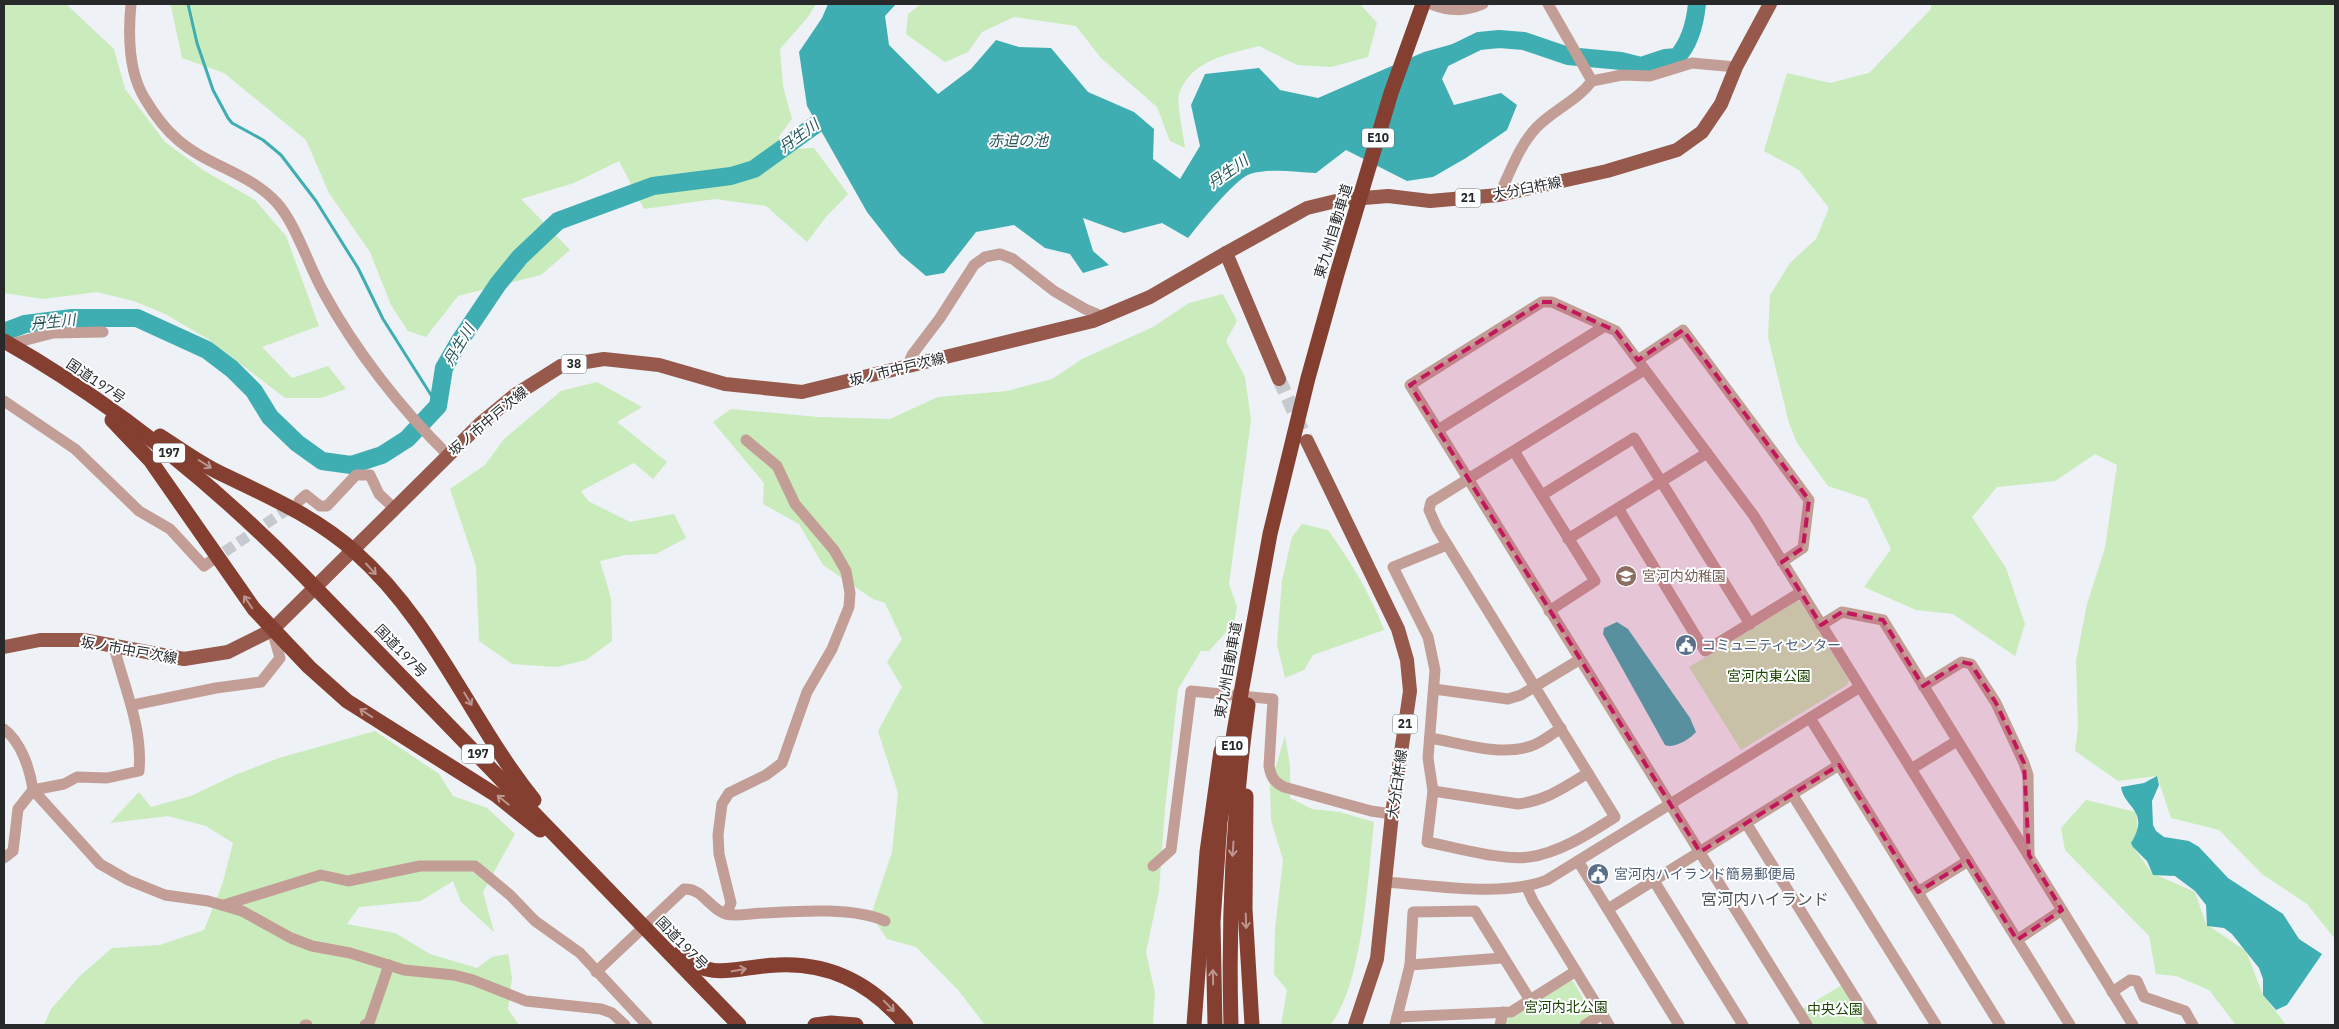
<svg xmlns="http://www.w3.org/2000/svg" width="2339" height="1029" font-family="'IBM Plex Sans','Noto Sans JP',sans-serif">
<rect width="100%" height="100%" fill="#eef1f5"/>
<!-- green -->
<g fill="#caebbc">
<polygon points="4,4 66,4 114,49 125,89 165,142 203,170 255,200 286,236 319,326 262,347 292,378 328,366 346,389 321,398 285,398 208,339 165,314 134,301 97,292 43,299 4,293"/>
<polygon points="167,4 816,4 808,17 780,49 783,86 792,119 778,138 794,149 814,148 848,194 826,217 807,242 766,206 715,199 644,209 619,161 574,183 521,199 570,250 541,275 458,296 426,337 408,331 391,305 370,252 329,193 306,140 224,73 182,58 171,6"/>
<path d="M921 4H1360L1377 23 1368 57 1331 67 1297 65 1259 46C1229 54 1190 60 1179 94 1176 101 1184 138 1185 148L1170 141 1157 107 1101 58 1076 26 1014 17 982 32 968 52 945 62 906 34 908 14Z"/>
<polygon points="1931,4 2335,4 2335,939 2307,904 2262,874 2219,830 2171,818 2157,776 2118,781 2075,751 2078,728 2076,661 2087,604 2105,548 2117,465 2095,454 2055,481 1997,487 1972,517 2006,568 2025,624 2015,656 1953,614 1916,610 1864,587 1891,549 1867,499 1828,486 1797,443 1789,423 1768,337 1770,295 1790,263 1816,239 1829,208 1799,170 1764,151 1787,73 1830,83 1869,73 1931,9"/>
<polygon points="1223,294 1237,321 1226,341 1245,377 1251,420 1229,584 1237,607 1234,623 1209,651 1201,651 1178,689 1165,809 1159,891 1146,952 1155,993 1153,1025 985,1025 959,991 916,947 887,939 871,915 892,852 898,793 878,731 902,687 887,662 902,639 885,603 873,599 823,565 799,524 763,504 764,483 713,422 731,409 818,417 890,419 938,397 1007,391 1052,379 1082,359 1153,327 1189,303"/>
<polygon points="597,382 642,407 617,422 667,462 653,479 634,463 581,491 588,501 630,522 674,514 686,538 656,554 626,555 600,561 611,598 612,641 586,660 557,667 512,664 479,641 476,566 450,489 485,465 504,439 561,391"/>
<path d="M1302 524 1328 530C1351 562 1370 593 1384 630L1313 655 1304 670 1285 678 1277 644 1282 581 1292 537Z"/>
<polygon points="1797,601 1800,601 1849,680 1847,685 1741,750 1689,667"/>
<polygon points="375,731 439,774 453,796 487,808 515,834 483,892 494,932 461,902 453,881 421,901 359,907 347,924 395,933 430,954 477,968 492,957 508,954 512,978 508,1009 519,1025 44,1025 51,1009 80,976 112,948 160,945 204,930 222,885 233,843 206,826 168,816 110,823 139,792 151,807 191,796 235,775 279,758"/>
<path d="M1285 736 1290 766V798L1312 809 1340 812 1374 822C1368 875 1363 985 1330 1025H1281L1287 990 1274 974 1275 929 1283 860 1271 820 1270 786Z"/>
<polygon points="2086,800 2136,812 2138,832 2133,840 2133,847 2152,873 2195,892 2206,924 2246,951 2263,995 2286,1025 2236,1025 2209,990 2176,976 2156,974 2149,936 2065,850 2061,828"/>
<polygon points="1571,981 1573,981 1593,1016 1577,1025 1505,1025 1506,1020"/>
<polygon points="1842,985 1866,1025 1813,1025 1802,1009"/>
</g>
<!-- water -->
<g fill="#3eaeb2">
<path d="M828 4H896L885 16 889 45 938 94 971 69 996 40 1019 47 1051 48 1088 92 1134 112 1154 129 1153 159 1180 179 1200 146 1191 105 1205 74 1259 68 1280 90 1318 98 1424 52 1460 42 1442 79 1454 105 1501 93 1517 105 1507 130 1466 158 1433 177 1407 181 1346 150 1316 173C1296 172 1270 168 1250 174 1234 180 1200 223 1188 238L1162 223 1124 233 1083 218 1093 251 1109 265 1083 273 1070 254 1045 248 1014 225 976 232 944 273 926 276 900 254 867 212 807 106 799 52 822 18Z"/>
<path d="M1617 622 1628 629 1690 718 1696 732C1690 739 1674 749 1665 745L1603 634 1604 628Z"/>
<path d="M2157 776 2159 785 2152 801 2153 825 2156 831 2164 837 2189 841 2199 847 2228 878 2283 914 2299 939 2322 954 2287 1005 2276 1010 2263 995V979L2259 968 2232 934 2224 928 2207 926 2206 905 2195 891 2175 876 2153 875 2147 861 2133 847 2131 843C2151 811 2124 808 2121 787L2144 783Z"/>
</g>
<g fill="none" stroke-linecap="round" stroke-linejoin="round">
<!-- stream -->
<polyline stroke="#3eaeb2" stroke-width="3" points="188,4 197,43 213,90 228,118 232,123 263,140 281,155 316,201 358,268 383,319 438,406"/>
<!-- river -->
<g stroke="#3eaeb2" stroke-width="18">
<path d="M1436 62 1479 41 1499 39 1524 41 1568 56 1621 61 1641 66 1665 58 1677 57C1690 43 1695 23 1697 4"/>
<polyline points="4,332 25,324 72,318 137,318 207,350 232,369 254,391 270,417 297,443 322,461 351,465 382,455 407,439 438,406 444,368 459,342 498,284 520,257 558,221 653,186 731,176 754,169 825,118 837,120"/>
</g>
<!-- minor-tunnel -->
<polyline stroke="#c6c9cd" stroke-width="11" stroke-dasharray="11 5.5" stroke-linecap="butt" points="211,561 295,504"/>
<!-- major-tunnel -->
<polyline stroke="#c6c9cd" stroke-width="14" stroke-dasharray="14 7" stroke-linecap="butt" points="1279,379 1307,441"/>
<!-- minor -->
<g stroke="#c39e96" stroke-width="11">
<path d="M131 4C128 35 128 72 145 99 154 114 165 129 178 140 208 166 250 173 277 203 296 224 309 267 324 293 355 350 401 409 448 455"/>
<path d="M1431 4C1449 11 1464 12 1483 4"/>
<polyline points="1548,4 1592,81"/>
<path d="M1499 195C1510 173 1519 146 1536 128 1553 110 1577 101 1592 81L1622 75 1650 76 1692 63 1736 67"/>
<polyline points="7,345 53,333 103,332"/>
<polyline points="1638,360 1683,330 1809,500 1803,548 1782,562"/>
<polyline points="907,367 912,355 940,318 974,265 985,257 1000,254 1013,259 1054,291 1085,309 1104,317"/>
<polyline points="4,401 75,449 139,511 170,529 204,566 211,561"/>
<polyline points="1438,430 1605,326"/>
<polyline points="1514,451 1595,581 1549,611"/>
<polyline points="1542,495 1634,438 1750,624"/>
<polyline points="299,501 306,495 320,506 327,506 356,475 370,475 379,494 395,509"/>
<polyline points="1618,508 1705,651 1801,592"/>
<polyline points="1568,539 1707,453"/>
<path d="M1447 545 1393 567 1428 637 1435 670 1428 758 1433 791 1427 842C1455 847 1502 861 1529 857 1559 853 1590 833 1615 817L1437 528 1429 510 1431 502 1644 370"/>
<polyline points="1821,625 1842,612 1883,620 2133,1025"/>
<polyline points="1923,686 1962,662 1971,664 1996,703 2024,763 2028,775 2029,855"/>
<polyline points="1434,689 1508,699 1521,695 1579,660"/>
<polyline points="133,705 216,688 261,682 280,658 272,630"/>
<polyline points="1810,718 2000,1025"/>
<path d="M4 729C21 742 30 769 33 790L18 809 13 851 4 858"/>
<path d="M1430 738C1461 743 1500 757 1531 746 1541 743 1552 734 1561 728"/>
<polyline points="1911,769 1957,741"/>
<polyline points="33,790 100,864 128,880 165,895 208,901 242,911 291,938 312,946 350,953 404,970 454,975 473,980 526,1001 601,1009 612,1013 625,1025"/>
<path d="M33 790 64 784 77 777 107 778 139 771C143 728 124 687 114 647"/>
<path d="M1433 791 1518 804C1545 801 1565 787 1588 773"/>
<polyline points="1792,794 1936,1025"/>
<polyline points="1746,823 1872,1025"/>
<polyline points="1578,861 1679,1025"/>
<path d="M1153 866 1171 850 1191 691 1273 699 1269 766C1271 777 1274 782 1284 787L1371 811 1392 814"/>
<polyline points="1654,881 1743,1025"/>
<path d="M1384 882C1434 885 1501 898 1547 880L1860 687"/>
<polyline points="1527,888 1533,901 1609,1025"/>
<polyline points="1918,892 1968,861"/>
<polyline points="224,905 321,875 348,881 420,866 475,866 510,895 535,921 580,953 647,1025"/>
<polyline points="1608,909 1839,765"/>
<polyline points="726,914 731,903 719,854 718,835 722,804 729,793 766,775 782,763 807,692 832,649 849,607 850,593 846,571 834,550 795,504 777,466 746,440"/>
<polyline points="2017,940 2062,910"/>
<polyline points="1410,965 1502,958"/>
<path d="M596 972 684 889C703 888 709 909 726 914 736 917 753 913 764 913 799 911 853 907 885 921"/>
<polyline points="2112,992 2130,980 2137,981 2144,997 2185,1011 2193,1025"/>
<polyline points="1397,1017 1511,1012 1576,971"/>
<polyline points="305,1025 307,1025"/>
<polyline points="365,1025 369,1023 389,965"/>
<polyline points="1395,1025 1410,965 1413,912 1475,911 1530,1000"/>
<polyline points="1500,1025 1503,1012"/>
<polyline points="1585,1025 1603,1014"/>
<polyline points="1807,1025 1410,385 1542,302 1552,302 1616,331 1754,516 2070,1025"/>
</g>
<!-- major -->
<g stroke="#96594c" stroke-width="14">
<polyline points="1279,379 1226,253 1307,208 1340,200 1388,196 1430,201 1499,195 1607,171 1677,150 1702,132 1721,104 1736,67 1770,4"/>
<polyline points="1307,441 1398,629 1407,660 1410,691 1392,814 1377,959 1355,1025"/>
<polyline points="4,647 40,640 83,640 184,659 228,652 272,630 480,424 515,395 561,366 604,359 659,365 725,384 802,392 1093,321 1150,297 1226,253"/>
</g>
<!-- highway -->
<g stroke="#853f31" stroke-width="15">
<path d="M4 341C115 404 215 485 304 576L739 1025"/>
<polyline points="112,420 150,460 254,609 309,667 347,701 496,795 540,830"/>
<path d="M160 436C179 448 198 462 218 472 265 495 315 516 355 552 435 623 469 719 534 800"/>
<polyline points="1246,796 1245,909 1252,1025"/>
<path d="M679 954C713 983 738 966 777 965 830 962 872 984 906 1025"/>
<polyline points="815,1025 831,1023 856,1025"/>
<polyline points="1194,1025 1207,852 1221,751"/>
<polyline points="1215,1025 1213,922 1220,822 1235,726 1270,534 1308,378 1337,274 1391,93 1423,4"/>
<path d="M1231 1025C1228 918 1233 812 1248 705"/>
</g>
</g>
<!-- one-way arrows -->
<defs><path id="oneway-shaft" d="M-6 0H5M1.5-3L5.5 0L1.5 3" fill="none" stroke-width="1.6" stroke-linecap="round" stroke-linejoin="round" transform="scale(1.25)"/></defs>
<g stroke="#bb958e">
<use href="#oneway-shaft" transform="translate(205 464) rotate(32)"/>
<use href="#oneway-shaft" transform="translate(371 569) rotate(47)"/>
<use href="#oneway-shaft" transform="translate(248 602) rotate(-124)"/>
<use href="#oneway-shaft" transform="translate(468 699) rotate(59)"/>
<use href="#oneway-shaft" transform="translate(366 713) rotate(-146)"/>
<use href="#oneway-shaft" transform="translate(503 800) rotate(-141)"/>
<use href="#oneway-shaft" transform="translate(1233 849) rotate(94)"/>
<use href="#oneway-shaft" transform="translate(1246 921) rotate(88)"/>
<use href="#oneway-shaft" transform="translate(739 970) rotate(-10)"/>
<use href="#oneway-shaft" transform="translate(1213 977) rotate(-91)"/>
<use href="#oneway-shaft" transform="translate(889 1006) rotate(46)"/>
</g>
<!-- marked area -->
<path fill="#c2185b" fill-opacity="0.2" stroke="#c2185b" stroke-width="4" stroke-dasharray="10 6" stroke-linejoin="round" d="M1542 302H1552L1616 331 1638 360 1683 330 1809 500 1803 548 1782 562 1821 625 1842 612 1883 620 1923 686 1962 662 1971 664 1996 703 2024 763 2029 855 2062 910 2017 940 1968 861 1918 892 1839 765 1700 852 1410 385Z"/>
<!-- icons -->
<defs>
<g id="school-disc" transform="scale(1.125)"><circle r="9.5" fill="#8d6e63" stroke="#fdfeff"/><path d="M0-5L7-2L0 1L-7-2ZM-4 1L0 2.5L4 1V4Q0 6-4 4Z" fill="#fff"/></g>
<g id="civic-disc" transform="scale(1.125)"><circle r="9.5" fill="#5c6f8a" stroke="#fdfeff"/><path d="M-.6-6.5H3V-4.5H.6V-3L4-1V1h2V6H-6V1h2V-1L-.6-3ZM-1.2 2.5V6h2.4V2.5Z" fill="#fff"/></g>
</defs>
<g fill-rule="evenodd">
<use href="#school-disc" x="1626" y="576"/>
<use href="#civic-disc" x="1686" y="645"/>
<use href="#civic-disc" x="1598" y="874"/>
</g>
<g text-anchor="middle" stroke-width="4" stroke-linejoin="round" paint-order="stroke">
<!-- shield labels -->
<g fill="#fdfeff" stroke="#68696b" stroke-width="1">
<rect x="1362" y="128.5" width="32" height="19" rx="4"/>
<rect x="1455.5" y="188.5" width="25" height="19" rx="4"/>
<rect x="561.5" y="354.5" width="25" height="19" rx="4"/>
<rect x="153" y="443.5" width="32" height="19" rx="4"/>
<rect x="1392.5" y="714.5" width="25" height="19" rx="4"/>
<rect x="1216" y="736.5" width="32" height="19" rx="4"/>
<rect x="462" y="744.5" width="32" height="19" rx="4"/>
</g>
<g font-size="12" font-weight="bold" fill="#28292b">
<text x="1378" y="142">E10</text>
<text x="1468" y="202">21</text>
<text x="574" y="368">38</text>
<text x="169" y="457">197</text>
<text x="1405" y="728">21</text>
<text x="1232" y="750">E10</text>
<text x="478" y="758">197</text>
</g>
<!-- street labels -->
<g font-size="14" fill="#28292b" stroke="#fdfeff">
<text transform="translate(1527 188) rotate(-11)" y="5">大分臼杵線</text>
<text transform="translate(1333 231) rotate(-73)" y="5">東九州自動車道</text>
<text transform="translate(897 369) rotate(-14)" y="5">坂ノ市中戸次線</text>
<text transform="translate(96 381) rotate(34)" y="5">国道197号</text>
<text transform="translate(488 421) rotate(-40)" y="5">坂ノ市中戸次線</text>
<text transform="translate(129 650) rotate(10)" y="5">坂ノ市中戸次線</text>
<text transform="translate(401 651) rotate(46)" y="5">国道197号</text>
<text transform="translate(1228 670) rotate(-80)" y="5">東九州自動車道</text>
<text transform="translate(1397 784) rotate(-82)" y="5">大分臼杵線</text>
<text transform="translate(682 943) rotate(46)" y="5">国道197号</text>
</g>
<!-- education labels -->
<g font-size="14" fill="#785e54" stroke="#fdfeff" text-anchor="start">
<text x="1642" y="581">宮河内幼稚園</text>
</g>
<!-- service labels -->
<g font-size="14" fill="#4e5e75" stroke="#fdfeff" text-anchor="start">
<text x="1702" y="650">コミュニティセンター</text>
<text x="1614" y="879">宮河内ハイランド簡易郵便局</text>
</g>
<!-- park labels -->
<g font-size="14" fill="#1d4501" stroke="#fdfeff">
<text x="1769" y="681">宮河内東公園</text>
<text x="1566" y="1012">宮河内北公園</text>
<text x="1835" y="1014">中央公園</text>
</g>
<!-- water labels -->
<g font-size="15" font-style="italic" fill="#275658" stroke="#fdfeff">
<text transform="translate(799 136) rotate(-36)" y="5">丹生川</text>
<text x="1018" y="146">赤迫の池</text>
<text transform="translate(1228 172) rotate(-35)" y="5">丹生川</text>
<text transform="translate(53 322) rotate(-6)" y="5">丹生川</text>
<text transform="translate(459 345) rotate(-59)" y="5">丹生川</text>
</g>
<!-- quarter labels -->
<g font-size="16" fill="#535659" stroke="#fdfeff">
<text x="1765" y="905">宮河内ハイランド</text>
</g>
</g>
<!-- border -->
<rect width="2339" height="1029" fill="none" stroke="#28292b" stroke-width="10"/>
</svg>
